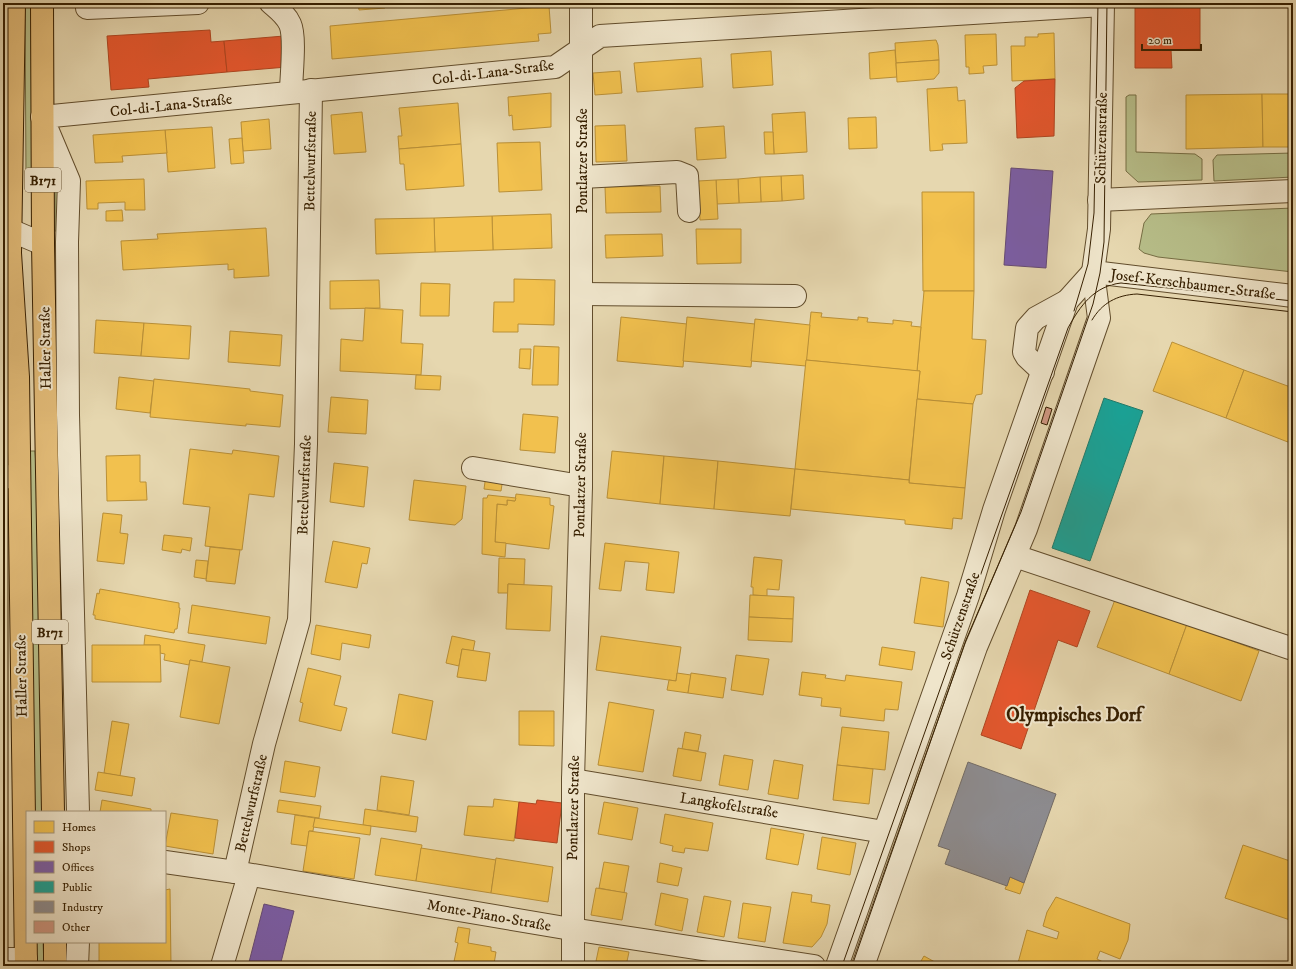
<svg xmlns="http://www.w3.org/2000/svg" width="1296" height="969" font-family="'IM FELL DW Pica',serif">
<rect width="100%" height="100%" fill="#e6d7af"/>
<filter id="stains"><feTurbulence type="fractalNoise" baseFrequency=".005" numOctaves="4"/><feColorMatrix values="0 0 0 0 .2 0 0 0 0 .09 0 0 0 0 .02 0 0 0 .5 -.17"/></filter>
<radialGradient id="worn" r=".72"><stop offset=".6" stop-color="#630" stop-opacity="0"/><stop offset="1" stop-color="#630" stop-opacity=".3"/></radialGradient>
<!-- green -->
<g fill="#b7be89" stroke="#766e44">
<polygon points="25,3 31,3 32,177 26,177"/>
<polygon points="1129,95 1136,95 1136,152 1195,154 1202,159 1202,180 1138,182 1126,171 1126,97"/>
<polygon points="1293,153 1293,177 1214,181 1213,160 1217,155"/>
<polygon points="55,186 62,186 58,231 55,231"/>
<polygon points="1293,208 1293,272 1158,257 1144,253 1139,249 1144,223 1151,214"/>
<polygon points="28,451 35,451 37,480 42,812 33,812"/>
<polygon points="35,942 43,942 44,966 35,966"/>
</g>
<!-- homes -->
<g fill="#f2c14e" stroke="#ba9037">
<polygon points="358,3 385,3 385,8 359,10"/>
<polygon points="787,3 809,3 809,6 788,7"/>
<polygon points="549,6 551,33 538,34 539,41 332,59 330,26"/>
<polygon points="1054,33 1055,79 1012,81 1011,46 1025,46 1025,37 1038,37 1038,34"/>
<polygon points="996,34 997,65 983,66 984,73 969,74 969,67 966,67 965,35"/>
<polygon points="936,40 938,45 939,60 896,63 895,43"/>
<polygon points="895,50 897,77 870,79 869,53"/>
<polygon points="771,51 773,85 733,88 731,54"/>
<polygon points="701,58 703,87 637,92 634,63"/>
<polygon points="939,60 939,73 934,79 897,82 896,63"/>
<polygon points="620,71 622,93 595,95 593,73"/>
<polygon points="957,87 958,101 965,100 967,143 942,144 943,150 930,151 927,89"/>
<polygon points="551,93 551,127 513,130 512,115 509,116 508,97"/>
<polygon points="1262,94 1263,147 1186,149 1186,95"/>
<polygon points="1262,94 1293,94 1293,147 1263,147"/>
<polygon points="458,103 461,144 399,149 398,136 402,136 399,108"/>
<polygon points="362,112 366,152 334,154 331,115"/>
<polygon points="805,112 807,152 774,154 772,114"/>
<polygon points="876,117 877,148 849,149 848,118"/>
<polygon points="269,119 271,149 243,151 241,122"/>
<polygon points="625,125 627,161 596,162 595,126"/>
<polygon points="724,126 726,158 697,160 695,128"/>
<polygon points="212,127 215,168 168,172 165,130"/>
<polygon points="165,130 167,153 122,156 123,162 95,163 93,135"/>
<polygon points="764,132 773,132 774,154 765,154"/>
<polygon points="242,138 244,163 231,164 229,139"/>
<polygon points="540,142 542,190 499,192 497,143"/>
<polygon points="461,144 464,186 406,190 404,164 400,164 399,149"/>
<polygon points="803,175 804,199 782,201 781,176"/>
<polygon points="781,176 782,201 761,202 760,177"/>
<polygon points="760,177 761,202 739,203 738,179"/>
<polygon points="144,179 145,210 125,210 125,202 98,203 98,209 87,209 86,181"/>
<polygon points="738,179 739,203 717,204 716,180"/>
<polygon points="716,180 718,219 700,220 698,181"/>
<polygon points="660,186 661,212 606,213 605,187"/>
<polygon points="922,192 974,192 974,291 923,291"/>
<polygon points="122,210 123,221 106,221 106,211"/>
<polygon points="551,214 552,248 493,250 492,216"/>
<polygon points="492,216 493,250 435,252 434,218"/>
<polygon points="434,218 435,252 376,254 375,219"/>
<polygon points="266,228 269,276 234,278 234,269 228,270 228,264 123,270 121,241 158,239 157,234"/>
<polygon points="696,229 741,229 741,263 697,264"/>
<polygon points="662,234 663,256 606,258 605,235"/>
<polygon points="514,279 555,280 554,325 518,324 518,332 493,332 494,302 514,302"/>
<polygon points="379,280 380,308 330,309 330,281"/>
<polygon points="421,283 450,284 449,316 420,316"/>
<polygon points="924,291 974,291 972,339 986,340 982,394 976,395 973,404 917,399 920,371 917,371"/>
<polygon points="365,308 403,310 401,343 423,344 421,375 340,371 341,339 363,341"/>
<polygon points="811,312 822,313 821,317 858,320 858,317 868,318 867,322 893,324 893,320 912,322 911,326 921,327 917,371 806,360"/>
<polygon points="621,317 687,324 683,367 617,361"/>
<polygon points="687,317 755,324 751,367 683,361"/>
<polygon points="755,319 810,325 806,366 751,361"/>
<polygon points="96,320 144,323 141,356 94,353"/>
<polygon points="144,323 191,326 189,359 141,356"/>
<polygon points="230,331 282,335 280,366 228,362"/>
<polygon points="1172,342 1244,370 1226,418 1153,391"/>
<polygon points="534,346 559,347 558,385 532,385"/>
<polygon points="520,349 531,349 530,369 519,368"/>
<polygon points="806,360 920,371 909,480 795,469"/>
<polygon points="1244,370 1293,388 1293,444 1226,418"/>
<polygon points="416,375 441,376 440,390 415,389"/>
<polygon points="119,377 154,381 150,413 116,409"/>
<polygon points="154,379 250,389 250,391 283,395 280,427 246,424 246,426 150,417"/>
<polygon points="331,397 368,400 366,434 328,432"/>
<polygon points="917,399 973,404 965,488 909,483"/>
<polygon points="523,414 558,417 555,453 520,450"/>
<polygon points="190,449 232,454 233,450 279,456 274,497 249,494 242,550 205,546 210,507 183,504"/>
<polygon points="612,451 664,456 660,504 607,498"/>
<polygon points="140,455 140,482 146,482 147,500 107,501 106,456"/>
<polygon points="664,456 718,461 714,509 660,504"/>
<polygon points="718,461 795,469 790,516 714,509"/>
<polygon points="334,463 368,467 364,507 330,502"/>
<polygon points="795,469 909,480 909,483 965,488 962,519 953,518 952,529 905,524 905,520 791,509"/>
<polygon points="486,475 503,478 501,491 484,489"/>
<polygon points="414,480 466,486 462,519 455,525 409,520"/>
<polygon points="516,494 550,498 550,505 554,506 549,549 495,542 497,504 507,505 507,500 515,501"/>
<polygon points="488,495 516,498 515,501 507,500 507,505 497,504 495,542 506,543 505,557 482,554 483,498 487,498"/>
<polygon points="103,513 122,515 120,533 128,534 124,564 97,561"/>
<polygon points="164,535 192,538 190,551 182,549 181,553 162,550"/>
<polygon points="333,541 370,548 367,564 362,563 357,588 325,582"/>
<polygon points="605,543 679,552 674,593 646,590 649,563 625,561 621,591 599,589"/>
<polygon points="210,547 240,550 235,584 206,581"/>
<polygon points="754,557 782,560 779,590 767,589 767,596 753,595 753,587 751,587"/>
<polygon points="499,558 525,559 524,585 508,584 508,593 498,593"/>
<polygon points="196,560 208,561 206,579 194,577"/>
<polygon points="921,577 949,582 943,627 914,623"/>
<polygon points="508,584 552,586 550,631 506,629"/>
<polygon points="100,589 179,603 179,608 180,608 177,629 175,629 174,633 95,619 95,615 93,615 97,593 99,594"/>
<polygon points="750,595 794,597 793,619 749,617"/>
<polygon points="1116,597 1187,624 1169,674 1097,647"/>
<polygon points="192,605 270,617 266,644 188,633"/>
<polygon points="749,617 793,619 792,642 748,640"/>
<polygon points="1187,624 1259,651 1241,701 1169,674"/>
<polygon points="316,625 371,635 369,648 342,643 340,660 311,654"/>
<polygon points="145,635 205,645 202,662 190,660 189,665 164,660 165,654 160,653 160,645 144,645"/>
<polygon points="452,636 475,641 473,651 462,649 459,666 446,663"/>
<polygon points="601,636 681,647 676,681 596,670"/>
<polygon points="92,645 160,645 161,682 92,682"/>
<polygon points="882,647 915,652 912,670 879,665"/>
<polygon points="462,649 490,653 486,681 457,677"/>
<polygon points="736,655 769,659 763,695 731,690"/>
<polygon points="190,660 230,667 219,724 180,717"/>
<polygon points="308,668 341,676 334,705 347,708 341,731 299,721 303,703 300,702"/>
<polygon points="802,672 826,675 825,678 845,681 846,675 902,682 898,710 885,709 884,721 840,716 841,708 821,706 822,698 799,695"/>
<polygon points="677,673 691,675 688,693 667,690 669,680 676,681"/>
<polygon points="691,673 726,678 723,698 688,693"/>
<polygon points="399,694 433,701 426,740 392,733"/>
<polygon points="609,702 654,710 643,772 598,765"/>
<polygon points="519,711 554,711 554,746 519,745"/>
<polygon points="112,721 129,724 120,776 104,773"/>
<polygon points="842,727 889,732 885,770 837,765"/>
<polygon points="685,732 701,735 698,751 682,749"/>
<polygon points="678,748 706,753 701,781 673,776"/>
<polygon points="724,755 753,760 748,790 719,785"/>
<polygon points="774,760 803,765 798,799 768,794"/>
<polygon points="285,761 320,767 315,797 280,792"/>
<polygon points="837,765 873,769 869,804 833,800"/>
<polygon points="98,772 135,778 132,796 95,790"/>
<polygon points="381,776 414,781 409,815 377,810"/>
<polygon points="494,799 519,802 514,841 464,835 468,806 493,807"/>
<polygon points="102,800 151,809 151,812 100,812"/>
<polygon points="279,800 321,806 319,818 277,812"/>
<polygon points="604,802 638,808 632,840 598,834"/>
<polygon points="365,809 418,817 416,832 363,825"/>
<polygon points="171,813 218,820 213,854 165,846"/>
<polygon points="665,814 713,823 708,851 685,848 684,853 672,851 673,846 660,843"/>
<polygon points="295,815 315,818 313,831 309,831 307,846 291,844"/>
<polygon points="315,818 371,826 370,835 313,827"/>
<polygon points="771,828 804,834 798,865 766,859"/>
<polygon points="309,831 360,838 354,879 303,871"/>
<polygon points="822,837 856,843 850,875 817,869"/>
<polygon points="381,838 422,845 416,881 375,875"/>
<polygon points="1243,845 1293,862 1293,921 1225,898"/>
<polygon points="421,848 496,860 491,893 416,881"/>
<polygon points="496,858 553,867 548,902 491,893"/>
<polygon points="604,862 629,866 624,893 599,888"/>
<polygon points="660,863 682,868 678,886 657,882"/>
<polygon points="1010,877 1024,883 1020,894 1005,889"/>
<polygon points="596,888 627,893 622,920 591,915"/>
<polygon points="170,889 171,966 99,965 99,942 165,942 165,890"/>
<polygon points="792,892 812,895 811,902 830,905 827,924 821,937 812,947 783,943"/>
<polygon points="661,893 688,899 682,931 655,925"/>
<polygon points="704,896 731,901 724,937 697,932"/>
<polygon points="1056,897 1130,924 1128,940 1120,959 1100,951 1097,959 1105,963 1104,966 1026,966 1018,963 1027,930 1057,939 1059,932 1043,926 1047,912"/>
<polygon points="743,903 771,907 765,942 738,938"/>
<polygon points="458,927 470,929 468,943 491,947 491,951 496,952 494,964 488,963 488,966 453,966 458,943 455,942"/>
<polygon points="599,947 629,952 626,966 595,966"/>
<polygon points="924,956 942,966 918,966"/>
</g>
<!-- shops -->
<g fill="#e4572e" stroke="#b04620">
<polygon points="1135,3 1200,3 1200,49 1171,50 1172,68 1135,68"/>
<polygon points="210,30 211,42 224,41 227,72 148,79 149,87 111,90 107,36"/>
<polygon points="284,36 287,67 227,72 224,41"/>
<polygon points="1055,79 1054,136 1017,138 1015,88 1024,81"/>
<polygon points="1030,590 1090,611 1077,647 1058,640 1021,749 981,735"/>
<polygon points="537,800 562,803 557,843 515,838 519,802 536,804"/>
</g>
<!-- offices -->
<g fill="#7b5ea7" stroke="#664b75">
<polygon points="1011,168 1053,171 1046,268 1004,265"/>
<polygon points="264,904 294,911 280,966 248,966"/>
</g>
<!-- public -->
<polygon fill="#17a398" stroke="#207b6a" points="1104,398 1143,411 1090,561 1052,548"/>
<!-- industry -->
<polygon fill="#8d8d92" stroke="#736c66" points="968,762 1056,794 1024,883 1010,877 1007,886 945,864 950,850 938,846"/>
<!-- building -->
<polygon fill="#cf9681" stroke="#361f00" points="1046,407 1052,409 1047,425 1041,423"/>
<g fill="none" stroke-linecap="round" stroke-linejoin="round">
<!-- minor casing -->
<g stroke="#624d2c" stroke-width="24">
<g id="minor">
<path d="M271 3C278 9 286 15 290 24 296 37 291 77 291 92"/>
<polyline points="87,8 198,3"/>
<polyline points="582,177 677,172 687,176 689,211"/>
<polyline points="1099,200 1293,191"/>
<polyline points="3,230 10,230 43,244"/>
<polyline points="1093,272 1293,296"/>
<polyline points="581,294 795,296"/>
<polyline points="1043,372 1027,357 1024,352 1027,328 1036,318 1067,301"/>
<polyline points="473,468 581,486"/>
<polyline points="3,475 19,480"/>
<polyline points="1015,556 1290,648"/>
<polyline points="573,780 884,832"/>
<polyline points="78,812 68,415 67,242 69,181 42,117 555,67 600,36 1103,5"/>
<polyline points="165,862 235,872 571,929 814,966"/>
<polyline points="235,872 264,744 299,620 306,444 311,90"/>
<polyline points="3,959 26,959"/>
<polyline points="77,966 78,942"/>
<polyline points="222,966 249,875"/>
<polyline points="573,966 573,780 581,486 581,3"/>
<polyline points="837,966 968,596 994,510 1067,301 1093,272"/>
<polyline points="863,966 976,647 1026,529 1099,318 1093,272 1099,229 1103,3"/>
</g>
</g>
<!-- major casing -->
<g stroke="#361f00" stroke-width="24">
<g id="major">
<polyline points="14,3 10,253 18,377 26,966"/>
<polyline points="42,3 43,244 53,812"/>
<polyline points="55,942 55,966"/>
</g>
</g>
<!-- minor -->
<use href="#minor" stroke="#efe5cb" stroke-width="22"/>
<!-- major -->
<use href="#major" stroke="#e3bc78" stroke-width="22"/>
<!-- tram -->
<g stroke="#361f00" stroke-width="1">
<polyline points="1074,311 1088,264 1094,213 1098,3"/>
<path d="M1092 320C1102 303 1117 295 1137 294L1293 312"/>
<path d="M842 966 1068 328C1080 306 1094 286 1121 283L1293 301"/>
<polyline points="852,966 966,640 1021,512 1093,304 1100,273 1104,242 1107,3"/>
</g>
</g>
<g text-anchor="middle" stroke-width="4" stroke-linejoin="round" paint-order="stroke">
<!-- shield labels -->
<g fill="#efe5cb" stroke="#6e5a3d" stroke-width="1">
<rect x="25" y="168" width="36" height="24" rx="3"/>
<rect x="32" y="620" width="36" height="24" rx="3"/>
</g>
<g font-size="14" font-weight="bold" fill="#361f00">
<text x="43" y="185">B171</text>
<text x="50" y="637">B171</text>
</g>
<!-- street labels -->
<g font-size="15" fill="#361f00" stroke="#efe5cb">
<text transform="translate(493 72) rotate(-7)" y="5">Col-di-Lana-Straße</text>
<text transform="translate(171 105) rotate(-6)" y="5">Col-di-Lana-Straße</text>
<text transform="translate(1101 138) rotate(-89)" y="5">Schützenstraße</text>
<text transform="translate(310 161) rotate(-89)" y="5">Bettelwurfstraße</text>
<text transform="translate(582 161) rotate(-90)" y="5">Pontlatzer Straße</text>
<text transform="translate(1193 284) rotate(7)" y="5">Josef-Kerschbaumer-Straße</text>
<text transform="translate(45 348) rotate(-91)" y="5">Haller Straße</text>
<text transform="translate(304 485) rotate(-88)" y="5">Bettelwurfstraße</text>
<text transform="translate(580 485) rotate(-89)" y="5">Pontlatzer Straße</text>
<text transform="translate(960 616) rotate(-71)" y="5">Schützenstraße</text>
<text transform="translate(21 676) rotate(-91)" y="5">Haller Straße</text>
<text transform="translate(251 803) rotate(-77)" y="5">Bettelwurfstraße</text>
<text transform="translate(729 805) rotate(9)" y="5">Langkofelstraße</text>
<text transform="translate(573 808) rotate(-89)" y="5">Pontlatzer Straße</text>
<text transform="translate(489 915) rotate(10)" y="5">Monte-Piano-Straße</text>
</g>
<!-- district labels -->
<g font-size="19" font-weight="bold" fill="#361f00" stroke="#efe5cb">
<text x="1074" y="721">Olympisches Dorf</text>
</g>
</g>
<!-- margin -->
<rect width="1296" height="969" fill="none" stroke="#e6d7af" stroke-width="16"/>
<rect x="4" y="4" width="1288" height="961" fill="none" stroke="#361f00" stroke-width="2"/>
<rect x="8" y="8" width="1280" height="953" fill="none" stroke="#361f00"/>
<!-- legend -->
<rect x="26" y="811" width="140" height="132" fill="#efe5cb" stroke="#a5967a"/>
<rect x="34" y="821" width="20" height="12" fill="#f2c14e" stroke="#a5967a"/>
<text x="62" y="831" font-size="12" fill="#361f00">Homes</text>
<rect x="34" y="841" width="20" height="12" fill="#e4572e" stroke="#a5967a"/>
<text x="62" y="851" font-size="12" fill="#361f00">Shops</text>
<rect x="34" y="861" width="20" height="12" fill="#7b5ea7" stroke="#a5967a"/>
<text x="62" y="871" font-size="12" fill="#361f00">Offices</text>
<rect x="34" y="881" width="20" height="12" fill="#17a398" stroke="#a5967a"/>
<text x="62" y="891" font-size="12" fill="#361f00">Public</text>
<rect x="34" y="901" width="20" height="12" fill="#8d8d92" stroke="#a5967a"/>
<text x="62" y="911" font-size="12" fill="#361f00">Industry</text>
<rect x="34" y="921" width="20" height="12" fill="#cf9681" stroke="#a5967a"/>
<text x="62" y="931" font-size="12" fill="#361f00">Other</text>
<!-- scale -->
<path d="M1142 44v6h59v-6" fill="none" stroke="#361f00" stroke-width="2"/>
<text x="1148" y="44" font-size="12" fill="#361f00" stroke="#efe5cb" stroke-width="3" paint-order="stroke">20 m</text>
<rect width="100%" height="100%" filter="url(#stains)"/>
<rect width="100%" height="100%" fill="url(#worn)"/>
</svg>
